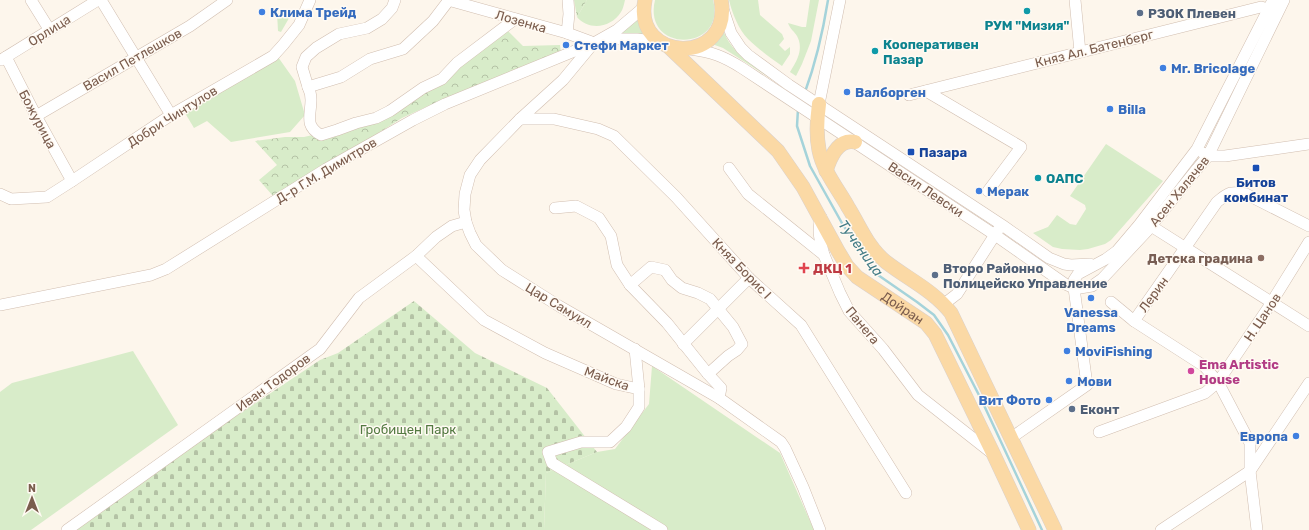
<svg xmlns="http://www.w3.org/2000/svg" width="1309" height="530" font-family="Rubik,sans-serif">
<defs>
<pattern id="forest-crowns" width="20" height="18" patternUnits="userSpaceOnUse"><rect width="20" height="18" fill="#d8ecc9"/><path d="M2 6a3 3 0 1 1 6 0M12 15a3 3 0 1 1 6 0" fill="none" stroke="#b4c2a5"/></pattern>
<pattern id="cemetery-stones" width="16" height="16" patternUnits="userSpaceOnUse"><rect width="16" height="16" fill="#d8ecc9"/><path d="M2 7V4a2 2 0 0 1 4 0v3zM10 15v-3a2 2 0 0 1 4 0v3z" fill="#b4c2a5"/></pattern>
</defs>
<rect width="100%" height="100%" fill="#fdf6ec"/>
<!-- green -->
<g fill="#d8ecc9">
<path d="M587 0H625C624 4 623 9 621 12 611 28 589 31 577 17Z"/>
<path d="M655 0H713C727 52 642 54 655 0Z"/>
<path d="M729 0H758L760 15 782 34 784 39 779 45 785 51 790 47V54L782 66C771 58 758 49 748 39 739 30 732 13 729 0Z"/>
<path d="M810 0H819L811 41 802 64 796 76 790 72C797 61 804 49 797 36 794 31 790 29 788 23L802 27H806Z"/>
<polygon points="277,13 292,13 281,32 278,31"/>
<polygon points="637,16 647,39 615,35"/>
<path d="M723 30C733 57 758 66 779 84L723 48 712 44Z"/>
<polygon points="278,57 295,81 305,115 290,132 231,142 207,121 194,128 185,113 190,108"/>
<polygon points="1106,144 1163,181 1111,240 1105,244 1088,249 1080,250 1062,249 1053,247 1033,233 1048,227 1057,215 1070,224 1076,225 1086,209 1085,205 1070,196"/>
<polygon points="133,351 178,425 31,530 0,530 0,392 12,383"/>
<polygon points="652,366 780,453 814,530 544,530 546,473 597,452 615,449 649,404"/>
</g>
<!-- forest -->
<g fill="url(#forest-crowns)">
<polygon points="574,0 587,0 577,17"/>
<polygon points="507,30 523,46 560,45 561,53 426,107 402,118 369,139 273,196 259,180 277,165 255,141 285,137 304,137 365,123"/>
</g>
<!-- cemetery -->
<polygon fill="url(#cemetery-stones)" points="414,301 475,353 547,388 597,452 546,473 544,530 75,530 157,469 320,360 338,353"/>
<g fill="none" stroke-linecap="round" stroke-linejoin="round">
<!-- stream -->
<g stroke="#a5d3da" stroke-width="2.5">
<path d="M805 92C816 62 823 31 828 0"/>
<polyline points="798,109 797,126 810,166 843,225 878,275 917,302 934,315 948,335 982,401 1042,530"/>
</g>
<!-- minor casing -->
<g stroke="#d1beb0" stroke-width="12">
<g id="minor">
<polyline points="31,0 49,29"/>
<polyline points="101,0 171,115"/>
<polyline points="448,0 567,33 594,43 615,39 637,39 660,42"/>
<path d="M449 0 433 21 403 49 370 59 341 77 308 87C310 91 311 95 311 100 311 115 304 126 321 135L337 130 356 123 376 118 390 111 423 88 442 79 457 63 515 19"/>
<polyline points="1075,0 1080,52"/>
<polyline points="723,9 731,33 741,48 748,55 789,85 1002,225 1049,258 1064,264 1071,265 1090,264"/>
<polyline points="567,33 569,14 568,0"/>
<polyline points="592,45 563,80 520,119 480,160 470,175 465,194 464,210 466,222 470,233 476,245 502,270 559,306 719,398 781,442 785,448 803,487 820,530"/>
<path d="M690 49C712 52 723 56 742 68L995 235 1065 284 1074 288H1080L1092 286 1102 279 1147 231 1197 169 1208 156 1284 0"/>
<polyline points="6,57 36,116 72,181"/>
<polyline points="1,60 98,0"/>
<polyline points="308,87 302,67 306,57 316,48 339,34 367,28 382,19 392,8 395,0"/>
<polyline points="926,91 1021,147 988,191"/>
<polyline points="909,95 1261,7 1274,11"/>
<polyline points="819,104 840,0"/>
<polyline points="36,116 190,26 227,0"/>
<polyline points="520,119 554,119 598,129 614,136 676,197 749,278 801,325 906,493"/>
<polyline points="1203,153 1208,156 1225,156 1309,144"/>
<polyline points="729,168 748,194 824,255 840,293 849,311 883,349 918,395 993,454"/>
<polyline points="0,194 11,199 47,197 72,181 171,115 273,56 283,45 299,25 310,0"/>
<polyline points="555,208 576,206 599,218 611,236 617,265 630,285 667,323 708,374 721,388 719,398"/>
<path d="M821 217C817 232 820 240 824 255"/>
<polyline points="1151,226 1309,326"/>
<polyline points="416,256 484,320 545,353 616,384 639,389 639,407 626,427 610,442 581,442 548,452 552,463 662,530"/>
<polyline points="630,285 651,267 665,270 672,280 682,288 698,293 710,299 733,327 742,344 737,350 728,356 708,374"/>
<polyline points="1111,302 1134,321 1204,366 1218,382 1250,443 1250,471 1257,530"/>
<polyline points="944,304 957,294 998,230"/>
<polyline points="0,305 151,275 166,269 326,169 413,120 445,104 594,43 617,30 643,8"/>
<path d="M1134 321 1217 202C1229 192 1231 191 1246 194L1309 226"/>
<polyline points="683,344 749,278"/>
<polyline points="635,349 639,389"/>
<polyline points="1099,432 1205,393 1218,382 1268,308 1309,242"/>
<polyline points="1011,438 1087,385 1074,288 1074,280 1078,274 1106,259 1117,251 1139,225 1197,149 1273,0"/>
<polyline points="67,530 320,349 359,298 416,256 436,237 452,226 466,222"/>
<polyline points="1161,530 1250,471 1309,383"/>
</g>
</g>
<!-- major casing -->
<g stroke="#dad1cd" stroke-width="15">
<g id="major">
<path d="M645 0C632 63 733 66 721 0"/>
<path id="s1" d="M669 47 778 151 803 187 838 251 847 266 857 277 926 323 935 334 992 451 1029 530"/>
<path d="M819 104C817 119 816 135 819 150 823 171 838 189 848 207 860 226 868 248 886 262 908 279 934 291 951 313L1055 530"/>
<path d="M826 171C830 158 838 138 855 142"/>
</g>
</g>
<!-- minor -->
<use href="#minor" stroke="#fff" stroke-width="11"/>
<!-- major -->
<use href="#major" stroke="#fbd9a5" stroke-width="14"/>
</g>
<!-- markers -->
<g fill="#0f9aa8" stroke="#fffaf3" stroke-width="1.5">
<circle cx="1027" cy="11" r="4"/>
<circle cx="875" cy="51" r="4"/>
<circle cx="1038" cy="178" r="4"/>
</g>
<g fill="#3f7fe0" stroke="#fffaf3" stroke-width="1.5">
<circle cx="262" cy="12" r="4"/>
<circle cx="566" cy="45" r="4"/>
<circle cx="1163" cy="68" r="4"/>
<circle cx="847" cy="92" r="4"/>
<circle cx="1110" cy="109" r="4"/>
<circle cx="979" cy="191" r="4"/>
<circle cx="1091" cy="298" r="4"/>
<circle cx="1067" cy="351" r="4"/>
<circle cx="1069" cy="381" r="4"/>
<circle cx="1049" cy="400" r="4"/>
<circle cx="1296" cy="436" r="4"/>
</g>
<g fill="#5c6f8a" stroke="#fffaf3" stroke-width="1.5">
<circle cx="1140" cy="13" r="4"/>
<circle cx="935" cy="275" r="4"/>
<circle cx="1072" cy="409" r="4"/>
</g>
<g fill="#1a4fb4" stroke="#fffaf3" stroke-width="1.5">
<rect x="907" y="148" width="8" height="8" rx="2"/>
<rect x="1252" y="164" width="8" height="8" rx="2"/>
</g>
<circle fill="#8d6e63" stroke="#fffaf3" stroke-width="1.5" cx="1261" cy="258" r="4"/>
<path fill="#e0444e" stroke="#fffaf3" stroke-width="1.5" d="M802 262h4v4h4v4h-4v4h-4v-4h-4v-4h4z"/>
<circle fill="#d1479c" stroke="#fffaf3" stroke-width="1.5" cx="1191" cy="371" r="4"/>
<g text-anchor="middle" stroke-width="3" stroke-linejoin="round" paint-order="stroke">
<!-- shop labels -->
<g font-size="13" font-weight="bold" fill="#366cbe" stroke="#fffaf3" text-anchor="start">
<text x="270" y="17">Клима Трейд</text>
<text x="574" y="50">Стефи Маркет</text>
<text x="1171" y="73">Mr. Bricolage</text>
<text x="855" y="97">Валборген</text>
<text x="1118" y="114">Billa</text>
<text x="987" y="196">Мерак</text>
<text x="1091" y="317" text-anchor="middle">Vanessa<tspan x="1091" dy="15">Dreams</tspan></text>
<text x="1075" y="356">MoviFishing</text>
<text x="1077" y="386">Мови</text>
<text x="1041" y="405" text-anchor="end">Вит Фото</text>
<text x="1288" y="441" text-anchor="end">Европа</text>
</g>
<!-- service labels -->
<g font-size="13" font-weight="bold" fill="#4e5e75" stroke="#fffaf3" text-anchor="start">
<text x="1148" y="18">РЗОК Плевен</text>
<text x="943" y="273">Второ Районно<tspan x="943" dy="15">Полицейско Управление</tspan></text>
<text x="1080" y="414">Еконт</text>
</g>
<!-- street labels -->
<g font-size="13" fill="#7a5c4d" stroke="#fffaf3">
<text transform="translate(521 21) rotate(16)" y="5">Лозенка</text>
<text transform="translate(49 30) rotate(-32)" y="5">Орлица</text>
<text transform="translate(1094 48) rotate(-14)" y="5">Княз Ал. Батенберг</text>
<text transform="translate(132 59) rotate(-30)" y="5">Васил Петлешков</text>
<text transform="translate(172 116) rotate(-32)" y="5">Добри Чинтулов</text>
<text transform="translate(38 119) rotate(62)" y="5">Божурица</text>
<text transform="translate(326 170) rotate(-31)" y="5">Д-р Г.М. Димитров</text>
<text transform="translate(926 189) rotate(34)" y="5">Васил Левски</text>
<text transform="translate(1179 191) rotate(-51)" y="5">Асен Халачев</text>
<text transform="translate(742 268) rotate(46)" y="5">Княз Борис I</text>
<text transform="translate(1153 294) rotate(-54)" y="5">Лерин</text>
<text transform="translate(559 305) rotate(31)" y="5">Цар Самуил</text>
<text dy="5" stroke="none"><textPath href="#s1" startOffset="355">Дойран</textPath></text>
<text transform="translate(1262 317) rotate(-56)" y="5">Н. Цанов</text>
<text transform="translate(863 325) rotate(50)" y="5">Панега</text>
<text transform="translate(607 378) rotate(20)" y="5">Майска</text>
<text transform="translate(273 382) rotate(-36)" y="5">Иван Тодоров</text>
</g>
<!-- culture labels -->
<g font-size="13" font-weight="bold" fill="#0d838f" stroke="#fffaf3" text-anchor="start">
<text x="1027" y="30" text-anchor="middle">РУМ "Мизия"</text>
<text x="883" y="49">Кооперативен<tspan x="883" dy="15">Пазар</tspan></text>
<text x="1046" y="183">ОАПС</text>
</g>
<!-- transit labels -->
<g font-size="13" font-weight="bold" fill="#164399" stroke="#fffaf3" text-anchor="start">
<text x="919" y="157">Пазара</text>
<text x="1256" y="187" text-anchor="middle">Битов<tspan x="1256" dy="15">комбинат</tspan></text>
</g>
<!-- education labels -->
<g font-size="13" font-weight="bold" fill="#785e54" stroke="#fffaf3" text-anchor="end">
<text x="1253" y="263">Детска градина</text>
</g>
<!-- health labels -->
<g font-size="13" font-weight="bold" fill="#be3a42" stroke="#fffaf3" text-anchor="start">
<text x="813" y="273">ДКЦ 1</text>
</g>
<!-- hotel labels -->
<g font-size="13" font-weight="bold" fill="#b23c85" stroke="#fffaf3" text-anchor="start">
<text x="1199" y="369">Ema Artistic<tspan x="1199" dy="15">House</tspan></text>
</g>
<!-- park labels -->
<g font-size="13" fill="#537a41" stroke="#fffaf3">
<text x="408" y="434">Гробищен Парк</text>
</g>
<!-- water labels -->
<g font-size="14" font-style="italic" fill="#437c86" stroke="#fffaf3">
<text transform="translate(861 248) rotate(54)" y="5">Тученица</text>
</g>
</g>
<!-- north arrow -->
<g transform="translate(32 498)" stroke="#fffaf3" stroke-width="3" paint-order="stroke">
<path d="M0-3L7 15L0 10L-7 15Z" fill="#7a5c4d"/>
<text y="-6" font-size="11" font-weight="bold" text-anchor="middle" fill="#7a5c4d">N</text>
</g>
</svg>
